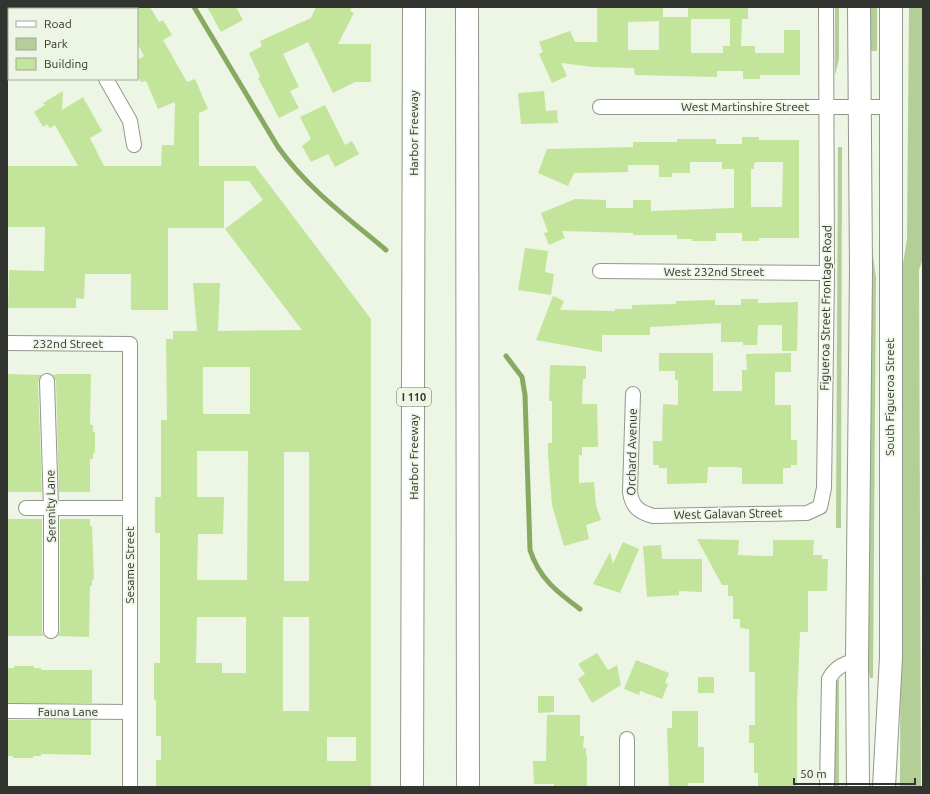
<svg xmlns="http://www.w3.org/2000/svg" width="930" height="794" font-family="Ubuntu,sans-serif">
<rect width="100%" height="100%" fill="#edf5e5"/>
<!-- green -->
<g fill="#b3ce96">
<polygon points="835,7 839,7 839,59 835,75"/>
<rect x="869" y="7" width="8" height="44"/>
<polygon points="909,7 923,7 923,258 919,270 921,787 900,787 902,270 907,239"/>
<polygon points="838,147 842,147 841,528 836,528"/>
<polygon points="871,241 876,278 873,678 870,678 865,650"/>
<polygon points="836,679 839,680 839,787 833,787 834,680"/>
</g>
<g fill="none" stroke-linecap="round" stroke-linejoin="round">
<!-- stream -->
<g stroke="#88a962" stroke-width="5">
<path d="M194 7 278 147C307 188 348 218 386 250"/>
<path d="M506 356 522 377 525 395 530 550C539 578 557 592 580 609"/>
</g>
</g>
<!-- building -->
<g fill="#c2e59b" fill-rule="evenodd">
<path d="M137 7H150L159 22 163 20 172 35 163 40 187 82 195 79 208 109 199 113V166H255L371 319V787H156V760H161V736H156V700H154V663H160V533H155V497H161V420H167L166 339H173V331H197L193 283H220L218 331 302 330 225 229 263 200 249 181H224V228H168V310H131V274H85L84 299 76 298V308H8L9 270 44 271 45 227H7V166H78L55 125 50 128 47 124 43 127 34 112 45 105 43 103 63 91 62 110 83 97 102 131 90 138 104 166H161L162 145H174L175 102 158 109 146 81 141 82 137 76V60L144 56 137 43ZM203 367H250V414H203ZM197 451H248L247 580H197L198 534H223L224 497H197ZM284 452H309V581H284ZM197 617H246V673H222V663H196ZM283 617H309V711H283ZM327 737H356V761H327Z"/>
<polygon points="207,7 236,7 243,20 221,32"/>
<polygon points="316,7 352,7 350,11 354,13 338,44 371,44 371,82 355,82 333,93 308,42 283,54 299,87 290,91 299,108 279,118 258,78 260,77 249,53 262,46 260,41 311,18"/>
<path d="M597 7H663V17H688V7H748V19H742L741 46H730V19H691V53H723V46H755V53H784V30H800V75H760V79H743V71H717V77L635 75 634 68 593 67 561 63 567 76 552 83 539 54 543 52 539 42 570 31 575 42H597ZM659 21V50H628V22Z"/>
<polygon points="544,91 546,111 557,110 558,123 521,124 518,93"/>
<polygon points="325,105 345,145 352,141 359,154 335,167 328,154 311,162 302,146 311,139 300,117"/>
<path d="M742 137H759V140H799V238H759V241H742V233H716V241H692V239H677V235H633V233L562 231 565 238 549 245 544 233 548 232 541 213 575 199 606 200V208H633V200H651V211L734 208V169H722V162H690V173H672V177H659V165H628V172L574 173 568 186 538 173 547 149 633 147V142H677V139H716V144H742ZM757 162H783L782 207H751V169H754V163Z"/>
<polygon points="525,248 548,251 545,272 554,274 551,295 518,290"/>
<polygon points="553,296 564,301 560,310 615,311 615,309 632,309 632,305 676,304 676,301 715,300 715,305 741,305 741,299 758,299 758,303 798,302 797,351 782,351 782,325 758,325 757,345 743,345 743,342 721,342 721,323 650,327 650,335 602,335 602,352 536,340"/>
<polygon points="659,353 713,353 713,391 742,391 742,370 747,370 746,354 791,353 791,372 775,372 775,405 791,405 791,440 797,440 797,465 791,465 791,468 783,468 783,484 742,484 742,468 734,467 708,467 707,483 667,484 667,468 659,468 659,465 653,465 653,441 662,441 663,404 678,405 678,380 675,380 675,371 659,371"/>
<polygon points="550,365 586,366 586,379 583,379 582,404 597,404 598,447 582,447 582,455 579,455 579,483 594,482 596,505 601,520 586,525 589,539 564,546 552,505 548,455 548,443 552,443 552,401 549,401"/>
<polygon points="7,374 42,375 38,381 42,492 7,492"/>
<polygon points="58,374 91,374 90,425 93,425 93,432 95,432 95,453 93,453 93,459 90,459 90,492 59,492 56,381 52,375"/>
<polygon points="7,519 42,519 42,631 44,636 7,636"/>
<polygon points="60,519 90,519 90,526 92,526 94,580 92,580 92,586 90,586 89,637 57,636 60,631"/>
<polygon points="697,539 739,540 738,555 759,556 773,556 773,540 814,540 813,555 822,555 822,559 828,559 827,591 808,591 808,632 800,632 797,704 797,787 758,787 758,773 754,773 754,743 749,743 749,725 755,725 755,672 749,672 749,629 740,628 740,619 733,619 733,596 728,596 728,585 722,585"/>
<polygon points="623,542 639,549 620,593 593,584 610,552 613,564"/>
<polygon points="661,545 662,559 702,559 702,592 679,591 679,595 647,597 643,546"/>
<polygon points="597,653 608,670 617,665 621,685 592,703 578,679 585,674 578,664"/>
<polygon points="636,660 669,673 665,683 668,684 662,699 640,691 639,695 624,689"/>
<polygon points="14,666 34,666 34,668 41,668 41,670 92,670 92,703 7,703 7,668 14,668"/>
<rect x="698" y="677" width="16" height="16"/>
<polygon points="538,696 554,696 554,712 538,713"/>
<polygon points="672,711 698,711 698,747 704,747 704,783 688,783 688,787 669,787 667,728 672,728"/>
<polygon points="547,715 580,715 580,736 584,736 583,748 586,748 586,755 587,755 587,787 554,787 554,784 534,784 533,761 546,761"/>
<polygon points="7,720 91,720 91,755 41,754 41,756 33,756 33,758 13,758 13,756 7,756"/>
</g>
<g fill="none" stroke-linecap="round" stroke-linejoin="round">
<!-- minor casing -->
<g stroke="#92998b" stroke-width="16">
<g id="minor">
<polyline points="39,7 43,9"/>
<polyline points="106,79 130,121 134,145"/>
<polyline points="600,107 890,107"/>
<polyline points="600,271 827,273"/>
<polyline points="7,343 130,344 130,787"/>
<polyline points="47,381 51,508 51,631"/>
<path d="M633 394 630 492C632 507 639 512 653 516L807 513 820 507 824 488 827 273 826 7"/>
<polyline points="26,508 130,508"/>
<polyline points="7,711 130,712"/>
<polyline points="627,787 627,739"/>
<path d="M827 787 829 679C836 666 844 664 857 660"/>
</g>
</g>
<!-- primary casing -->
<g stroke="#92998b" stroke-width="24">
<g id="primary">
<polyline points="858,787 857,660 861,270 859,7"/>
<polyline points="884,787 891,657 891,7"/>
</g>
</g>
<!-- motorway casing -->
<g stroke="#92998b" stroke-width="24">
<g id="motorway">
<polyline points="467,7 468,787"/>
<polyline points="412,787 414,7"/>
</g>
</g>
<!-- minor -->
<use href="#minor" stroke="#fff" stroke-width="14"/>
<!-- primary -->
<use href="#primary" stroke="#fff" stroke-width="22"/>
<!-- motorway -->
<use href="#motorway" stroke="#fff" stroke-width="22"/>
</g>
<g text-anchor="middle" stroke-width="3.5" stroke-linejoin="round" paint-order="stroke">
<!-- shield labels -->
<rect fill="#edf5e5" stroke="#6a6e66" stroke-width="1" x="397" y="388" width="34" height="18" rx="3"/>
<g font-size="11" font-weight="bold" fill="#32342f">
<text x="414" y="401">I 110</text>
</g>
<!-- street labels -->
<g font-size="12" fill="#32342f" stroke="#edf5e5">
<text x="745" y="111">West Martinshire Street</text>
<text transform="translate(414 133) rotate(-90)" y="4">Harbor Freeway</text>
<text x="714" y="276">West 232nd Street</text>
<text transform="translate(826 308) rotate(-89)" y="4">Figueroa Street Frontage Road</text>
<text x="68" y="348">232nd Street</text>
<text transform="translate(890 397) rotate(-90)" y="4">South Figueroa Street</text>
<text transform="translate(632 452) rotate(-89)" y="4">Orchard Avenue</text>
<text transform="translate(414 457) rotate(-90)" y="4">Harbor Freeway</text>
<text transform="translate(51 506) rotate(-91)" y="4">Serenity Lane</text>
<text transform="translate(728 514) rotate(-1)" y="4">West Galavan Street</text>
<text transform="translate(130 565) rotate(-90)" y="4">Sesame Street</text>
<text x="68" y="716">Fauna Lane</text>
</g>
</g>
<!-- border -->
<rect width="930" height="794" fill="none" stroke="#32342f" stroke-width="16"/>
<!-- legend -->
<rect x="8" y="8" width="130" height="72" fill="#edf5e5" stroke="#a2a89c"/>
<rect x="16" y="21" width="20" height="6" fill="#ffffff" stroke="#a2a89c"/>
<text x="44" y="28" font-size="12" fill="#32342f">Road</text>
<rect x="16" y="38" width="20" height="12" fill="#b3ce96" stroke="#a2a89c"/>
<text x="44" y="48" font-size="12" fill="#32342f">Park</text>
<rect x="16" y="58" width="20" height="12" fill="#c2e59b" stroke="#a2a89c"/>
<text x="44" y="68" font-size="12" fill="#32342f">Building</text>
<!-- scale -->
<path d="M794 778v6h121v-6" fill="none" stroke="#32342f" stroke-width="2"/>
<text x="800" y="778" font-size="12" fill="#32342f" stroke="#edf5e5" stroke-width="3" paint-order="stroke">50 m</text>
</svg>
